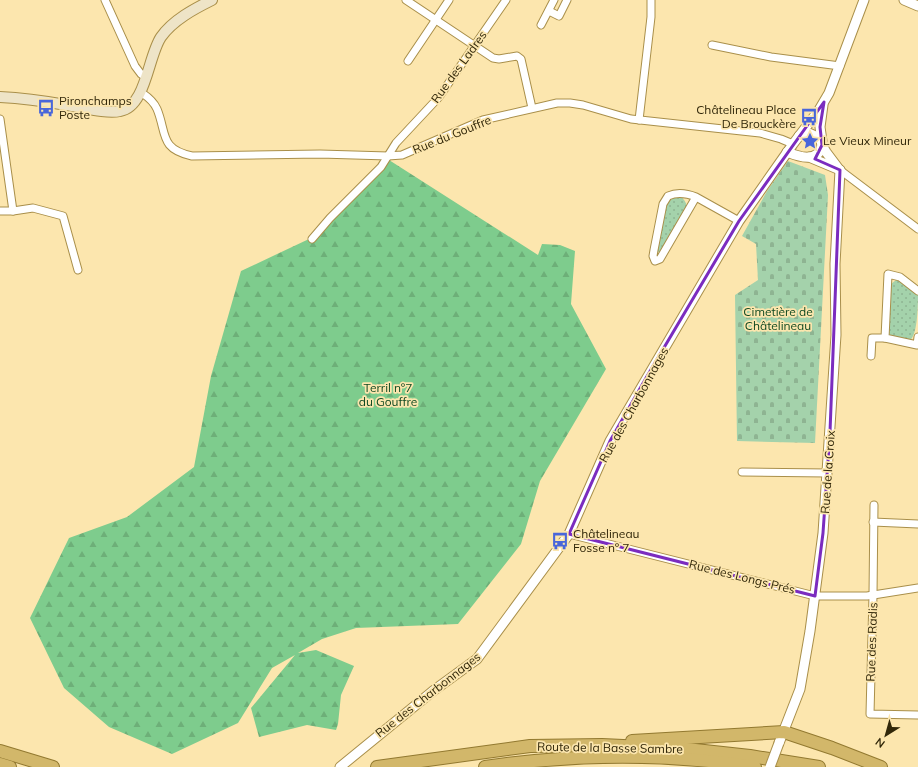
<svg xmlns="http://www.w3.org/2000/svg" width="918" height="767" font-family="Mulish,sans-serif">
<defs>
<pattern id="grass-dots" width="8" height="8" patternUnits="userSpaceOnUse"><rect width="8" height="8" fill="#a4d2ab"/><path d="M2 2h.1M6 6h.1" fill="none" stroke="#8eb492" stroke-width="1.8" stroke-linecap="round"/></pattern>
<pattern id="forest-firs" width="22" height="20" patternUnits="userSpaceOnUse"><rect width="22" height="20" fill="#7ecc8d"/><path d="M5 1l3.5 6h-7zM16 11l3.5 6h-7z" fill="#6daf78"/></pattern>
<pattern id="cemetery-stones" width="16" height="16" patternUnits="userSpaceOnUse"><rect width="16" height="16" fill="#a4d2ab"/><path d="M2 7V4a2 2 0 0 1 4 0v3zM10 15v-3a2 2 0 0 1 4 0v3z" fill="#8eb492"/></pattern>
</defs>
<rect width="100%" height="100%" fill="#fce6ae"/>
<!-- grass -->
<g fill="url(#grass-dots)">
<path d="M680 196C684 199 686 202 687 207L661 252H658L657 251 665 208 669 198Z"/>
<path d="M896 280H900L918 293C918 303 918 340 908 341 903 341 895 337 890 336L888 332 891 284Z"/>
</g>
<!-- forest -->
<polygon fill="url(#forest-firs)" points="389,160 538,255 542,244 560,245 575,251 571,304 606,369 540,481 521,544 458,624 356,628 322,639 298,653 316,650 354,666 341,695 338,724 336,730 307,725 259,737 251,708 295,655 272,668 238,723 172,754 109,727 64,688 30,618 69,538 127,517 194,467 211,376 241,271 309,239"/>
<!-- cemetery -->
<polygon fill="url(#cemetery-stones)" points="788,161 825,175 828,195 815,443 737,441 735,295 758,280 756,244 742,236 767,191"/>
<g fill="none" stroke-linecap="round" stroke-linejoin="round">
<!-- minor casing -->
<g stroke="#a98f4a" stroke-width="9">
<g id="minor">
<polyline points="105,0 135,66 141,74 146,77"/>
<polyline points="406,0 493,58 499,59 517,56 521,59 532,108"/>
<polyline points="549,11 559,16 567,0"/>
<polyline points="541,25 554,0"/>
<polyline points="712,45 771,57 840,66"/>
<polyline points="408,61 449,0"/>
<path d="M142 93C148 97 154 102 157 109 167 133 159 149 192 156L320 154 388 156 402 155 483 120 557 103H570L583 105 631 119 760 133 781 139 793 144"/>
<polyline points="0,119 13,211"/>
<polyline points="639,120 651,17 651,0"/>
<polyline points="840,170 918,229"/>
<path d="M696 197 660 259 655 261 653 256 654 250 663 204 668 196C677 192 686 193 696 197L739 221"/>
<polyline points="0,211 13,211 33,208 63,216 78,270"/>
<polyline points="312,239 330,218 381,167 396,143 439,97 506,0"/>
<polyline points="918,291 900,277 888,274 885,338 917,345 918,337"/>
<polyline points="871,356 872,338 885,338"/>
<polyline points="742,472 827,473"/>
<polyline points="874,505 873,595 870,714 918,715"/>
<polyline points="873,522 918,524"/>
<polyline points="569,534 815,596 867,596 918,588"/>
</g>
</g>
<!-- tertiary casing -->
<g stroke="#a98f4a" stroke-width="11">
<g id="tertiary">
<polyline points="904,0 918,6"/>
<polyline points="822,141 820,127 823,105"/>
<polyline points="822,145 826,152 838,168"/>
<path d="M787 152C799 157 819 163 822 145L820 138 809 133 799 136"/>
<polyline points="809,157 840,170"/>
<polyline points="779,743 800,689 810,631 823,533 836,335 835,264 840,170"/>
<polyline points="340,767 433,691 477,659 569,534 610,441 739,221 793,144 819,110 829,93 864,0"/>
</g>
</g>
<!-- secondary casing -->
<g stroke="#a98f4a" stroke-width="12">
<path id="secondary" d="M0 97C22 98 44 101 66 105 81 107 106 114 120 111 146 107 148 56 161 37 173 20 194 9 212 0"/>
</g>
<!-- trunk casing -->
<g stroke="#927930" stroke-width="14">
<g id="trunk">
<polyline points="632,741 784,732 832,748 881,767"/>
<polyline points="0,751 53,767"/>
<polyline points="0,764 10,767"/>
<polyline points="377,767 530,746 602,745 686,749 750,756 819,767"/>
<path d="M485 767C573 754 667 753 755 767"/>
</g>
</g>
<!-- minor -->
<use href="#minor" stroke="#fff" stroke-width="7"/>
<!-- tertiary -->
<use href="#tertiary" stroke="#fff" stroke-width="9"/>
<!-- secondary -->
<use href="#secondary" stroke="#eee4c7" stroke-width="10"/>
<!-- trunk -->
<use href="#trunk" stroke="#d2b76a" stroke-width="12"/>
<!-- tertiary-bridge casing -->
<g stroke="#a98f4a" stroke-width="11" stroke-linecap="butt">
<polyline id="tertiary-bridge" points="770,767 779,743"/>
</g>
<!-- tertiary-bridge -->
<use href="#tertiary-bridge" stroke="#fff" stroke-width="9"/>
</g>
<!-- marked area -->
<path fill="none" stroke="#7b2cbf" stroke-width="3" stroke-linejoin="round" d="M824 102 820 127 822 145 815 159 840 170 830 432 823 533 815 596 569 534 610 441 646 378 739 221Z"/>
<!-- icons -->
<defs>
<g id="bus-bare" transform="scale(1.38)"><path d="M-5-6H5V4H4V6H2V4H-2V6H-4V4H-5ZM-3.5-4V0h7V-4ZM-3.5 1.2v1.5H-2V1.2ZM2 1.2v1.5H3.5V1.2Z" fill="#4966da" stroke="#fce6ae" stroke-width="2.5" paint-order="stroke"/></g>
<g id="sight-bare" transform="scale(1.38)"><path d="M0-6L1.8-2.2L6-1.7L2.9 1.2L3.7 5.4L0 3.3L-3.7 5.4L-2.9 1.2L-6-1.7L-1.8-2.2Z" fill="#4966da" stroke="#fce6ae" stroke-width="2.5" paint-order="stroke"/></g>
</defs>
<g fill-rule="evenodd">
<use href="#bus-bare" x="46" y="108"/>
<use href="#bus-bare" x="809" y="117"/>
<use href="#sight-bare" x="810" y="141"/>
<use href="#bus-bare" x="560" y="541"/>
</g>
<g text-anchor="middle" stroke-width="3.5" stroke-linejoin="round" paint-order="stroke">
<!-- street labels -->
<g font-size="12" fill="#312709" stroke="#fce6ae">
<text transform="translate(459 67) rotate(-54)" y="4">Rue des Ladres</text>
<text transform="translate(452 135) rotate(-22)" y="4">Rue du Gouffre</text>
<text transform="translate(634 405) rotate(-61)" y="4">Rue des Charbonnages</text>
<text transform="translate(828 472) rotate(-86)" y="4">Rue de la Croix</text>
<text transform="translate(742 577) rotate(14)" y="4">Rue des Longs Prés</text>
<text transform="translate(872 642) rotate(-88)" y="4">Rue des Radis</text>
<text transform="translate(428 695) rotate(-38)" y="4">Rue des Charbonnages</text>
<text transform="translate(610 748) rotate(1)" y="4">Route de la Basse Sambre</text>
</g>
<!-- poi labels -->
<g font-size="12" fill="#312709" stroke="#fce6ae" text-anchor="start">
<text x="59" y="105">Pironchamps<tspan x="59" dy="14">Poste</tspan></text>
<text x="796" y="114" text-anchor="end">Châtelineau Place<tspan x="796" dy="14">De Brouckère</tspan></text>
<text x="823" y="145">Le Vieux Mineur</text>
<text x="573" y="538">Châtelineau<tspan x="573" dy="14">Fosse n° 7</tspan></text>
</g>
<!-- park labels -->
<g font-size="12" fill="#0f4921" stroke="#fce6ae">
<text x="778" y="316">Cimetière de<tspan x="778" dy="14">Châtelineau</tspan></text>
<text x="388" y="392">Terril n°7<tspan x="388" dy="14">du Gouffre</tspan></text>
</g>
</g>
<!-- north arrow -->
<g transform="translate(886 735) rotate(217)" stroke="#fce6ae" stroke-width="3" paint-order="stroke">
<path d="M0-3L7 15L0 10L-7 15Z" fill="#312709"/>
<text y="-6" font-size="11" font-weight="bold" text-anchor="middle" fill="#312709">N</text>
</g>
</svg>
